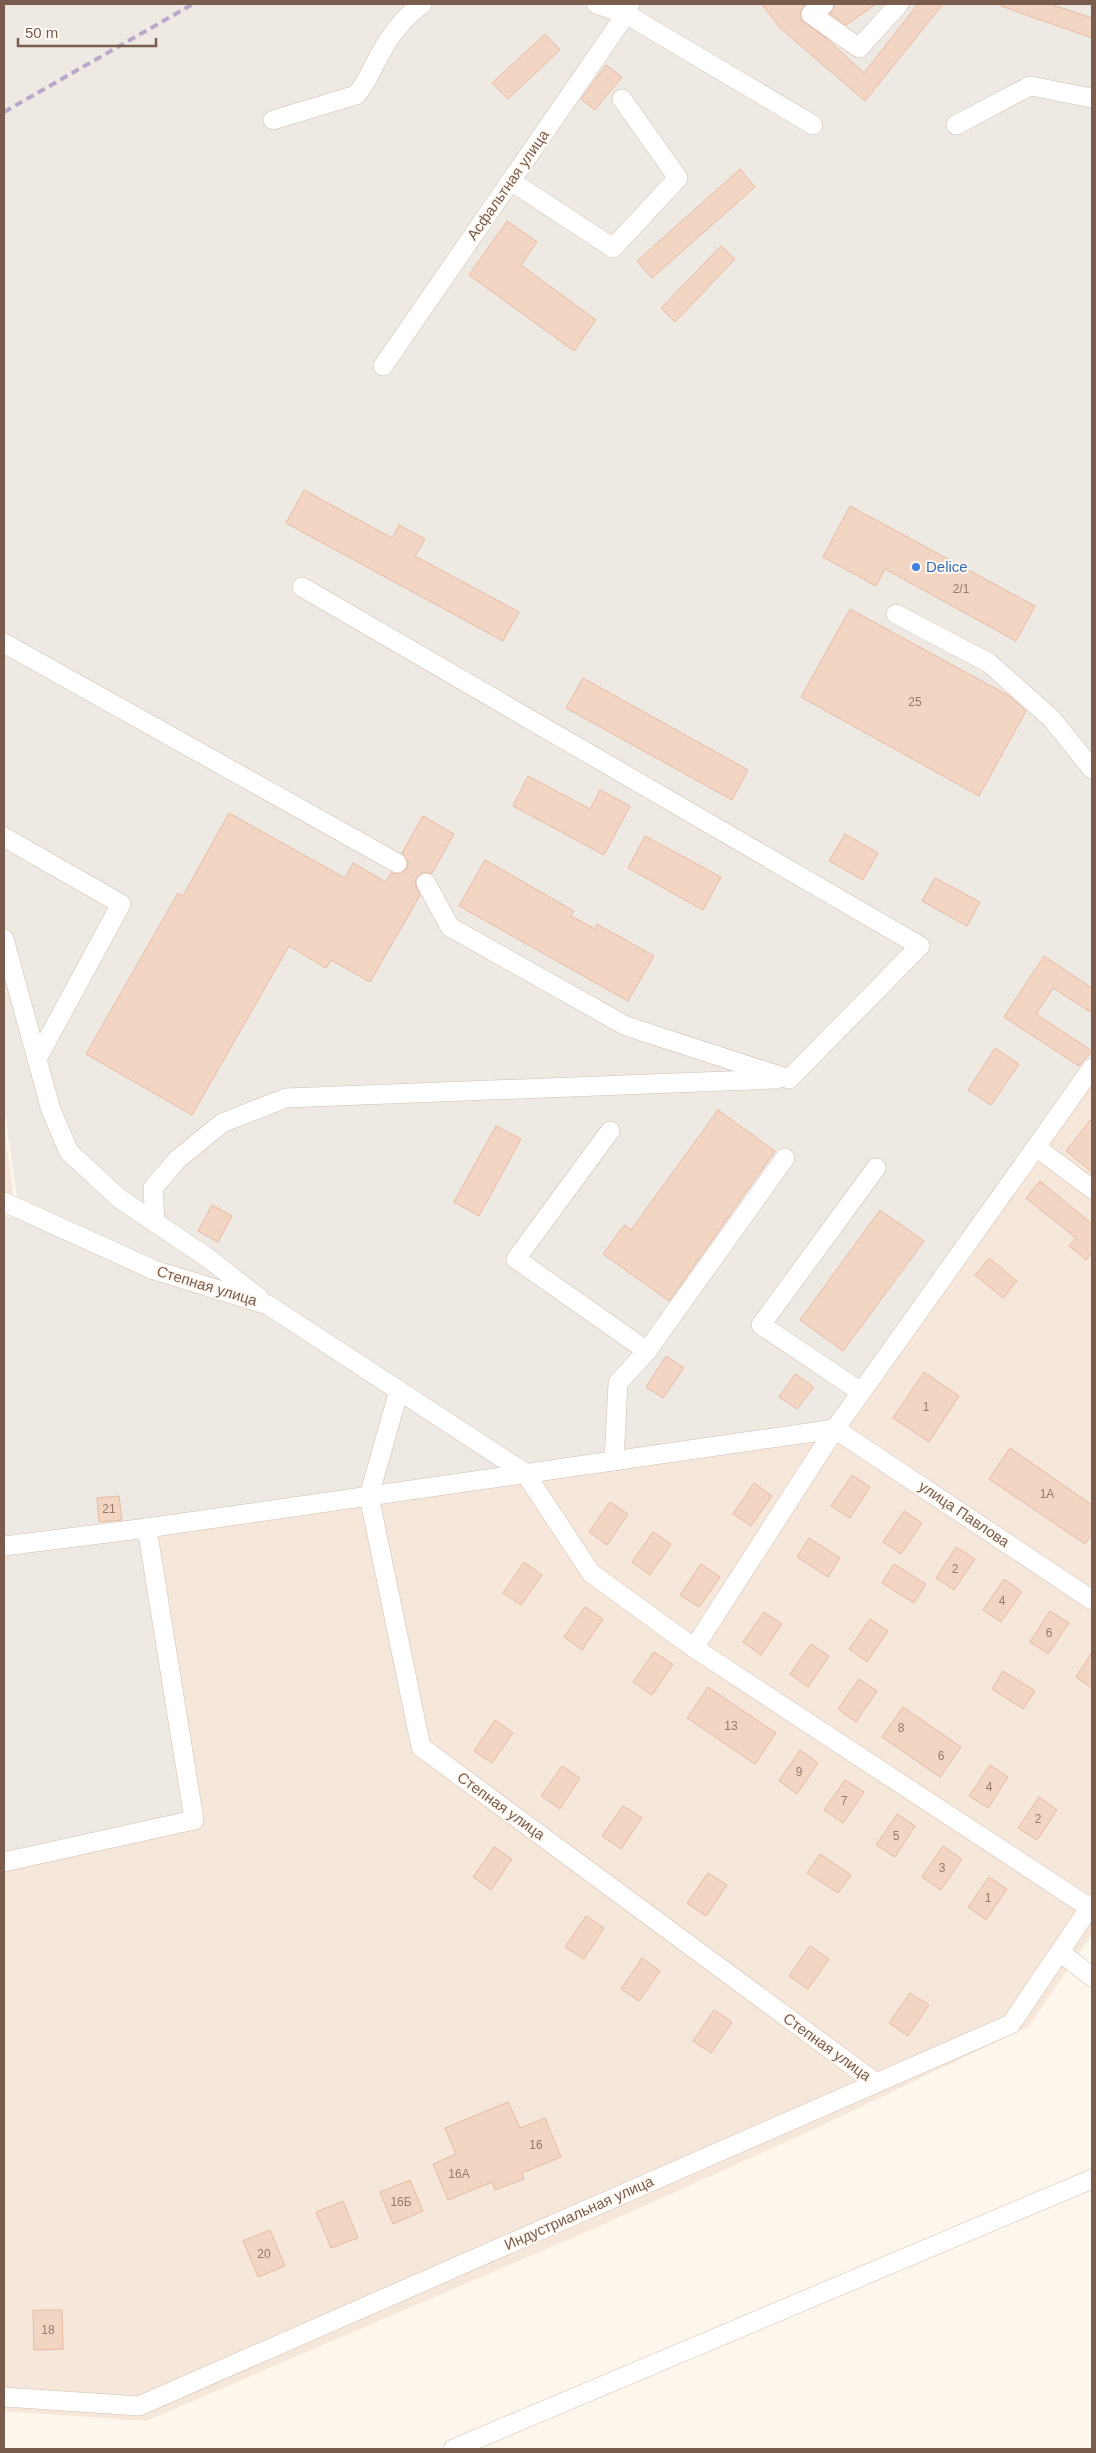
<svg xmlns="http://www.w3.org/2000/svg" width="1096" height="2453" font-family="Helvetica,sans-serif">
<rect width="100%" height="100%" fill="#fdf6ec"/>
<!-- residential -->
<g fill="#f5e8da">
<polygon points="1092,1076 1092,1934 1029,2026 823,2125 595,2228 146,2421 4,2411 4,1869 152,1532"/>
<polygon points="4,1124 16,1216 4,1212"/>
</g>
<!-- industrial -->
<polygon fill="#efe9e4" points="4,4 1092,4 1092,1061 832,1426 142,1525 184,1816 4,1855 4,1216 20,1219 4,1106"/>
<!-- building -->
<g fill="#f3d5c3" stroke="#e6bba3">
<polygon points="762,4 806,4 801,10 801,20 827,39 864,73 918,4 943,4 865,101 780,28"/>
<polygon points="835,4 876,4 846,25 830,14"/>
<polygon points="1001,4 1050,4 1092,18 1092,38 1001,6"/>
<polygon points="545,34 560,50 508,99 492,83"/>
<polygon points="606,65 622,77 595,110 581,99"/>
<polygon points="740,169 755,187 652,278 637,261"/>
<polygon points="507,221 537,242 521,265 596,320 574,351 469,275"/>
<polygon points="721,246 735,259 675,322 661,308"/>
<polygon points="304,490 392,538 399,525 425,539 415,556 519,612 503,641 286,523"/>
<polygon points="850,506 1035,606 1016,641 885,569 876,586 823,557"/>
<polygon points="850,609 1011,697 1026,711 979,796 801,697"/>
<polygon points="583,678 748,770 732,800 566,708"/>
<polygon points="528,776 590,809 600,790 630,806 604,855 513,806"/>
<polygon points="229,813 345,878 353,863 386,882 391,873 398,874 407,869 408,862 402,853 423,816 454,834 432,873 421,873 416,878 415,883 420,895 370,982 331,960 326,968 289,946 192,1115 86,1054 178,893 183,896"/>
<polygon points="845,834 878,853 863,880 829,861"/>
<polygon points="645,836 721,877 703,910 628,868"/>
<polygon points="485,860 574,911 571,916 595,929 597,924 654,956 628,1001 459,906"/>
<polygon points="935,878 980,902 967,926 922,901"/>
<polygon points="1044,956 1092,988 1092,1013 1053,988 1036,1014 1092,1051 1079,1066 1004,1017"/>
<polygon points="995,1048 1019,1064 991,1105 968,1090"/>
<polygon points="718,1110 775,1151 669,1301 603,1254 624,1225 631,1230"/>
<polygon points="1092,1118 1092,1172 1066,1151"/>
<polygon points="496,1126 521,1139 479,1216 454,1202"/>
<polygon points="1040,1181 1092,1224 1092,1252 1086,1260 1069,1246 1076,1238 1026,1198"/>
<polygon points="212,1205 232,1216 218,1242 198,1231"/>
<polygon points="880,1210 924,1241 843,1351 800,1320"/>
<polygon points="989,1258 1017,1281 1003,1298 975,1275"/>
<polygon points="666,1356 684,1368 663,1398 646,1387"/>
<polygon points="924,1372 959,1396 929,1442 893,1418"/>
<polygon points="795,1374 814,1387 797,1409 779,1397"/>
<polygon points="1010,1448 1092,1505 1092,1534 1085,1544 989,1479"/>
<polygon points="852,1475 870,1487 850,1518 831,1506"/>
<polygon points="754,1483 772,1496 751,1526 733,1514"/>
<polygon points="119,1496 122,1520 99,1522 97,1498"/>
<polygon points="610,1502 628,1514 607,1545 589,1532"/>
<polygon points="904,1511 922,1523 901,1554 883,1542"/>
<polygon points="653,1532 671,1544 650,1575 632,1562"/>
<polygon points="809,1538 840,1558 828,1577 797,1557"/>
<polygon points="956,1547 975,1559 954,1590 936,1578"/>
<polygon points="524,1562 542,1575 521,1605 503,1593"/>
<polygon points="701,1564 720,1577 699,1607 680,1595"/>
<polygon points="894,1564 926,1584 914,1603 882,1583"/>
<polygon points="1004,1579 1022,1592 1001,1622 983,1610"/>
<polygon points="585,1607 603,1619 582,1650 564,1637"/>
<polygon points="1050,1611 1069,1623 1048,1654 1030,1642"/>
<polygon points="764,1612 782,1624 761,1655 743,1642"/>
<polygon points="870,1619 888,1631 867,1662 849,1649"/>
<polygon points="811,1644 829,1656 808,1687 790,1674"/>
<polygon points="654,1652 673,1664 652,1695 633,1682"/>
<polygon points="1092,1652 1092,1688 1076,1677"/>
<polygon points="1003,1671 1035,1691 1023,1709 992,1689"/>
<polygon points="859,1679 877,1691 856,1722 838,1709"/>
<polygon points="708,1687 776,1733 755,1764 687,1718"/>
<polygon points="903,1707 961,1747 940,1777 882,1737"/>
<polygon points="495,1720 513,1733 492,1763 474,1751"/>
<polygon points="800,1750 818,1763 797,1794 779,1781"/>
<polygon points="990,1765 1008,1777 988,1808 969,1796"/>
<polygon points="562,1766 580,1778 560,1809 541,1796"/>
<polygon points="845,1780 864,1792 843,1823 824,1810"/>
<polygon points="1039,1797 1057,1810 1037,1840 1018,1828"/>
<polygon points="623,1806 642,1818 621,1849 602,1836"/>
<polygon points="897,1814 915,1826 895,1857 876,1845"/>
<polygon points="943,1846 962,1859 941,1890 922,1877"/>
<polygon points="494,1847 512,1859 491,1890 473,1877"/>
<polygon points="820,1854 851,1875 838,1893 807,1873"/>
<polygon points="708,1873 727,1885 706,1916 687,1903"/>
<polygon points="989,1877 1007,1889 986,1920 968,1907"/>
<polygon points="586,1916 604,1928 584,1959 565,1947"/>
<polygon points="810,1946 829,1959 808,1989 789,1976"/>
<polygon points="642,1958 660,1971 639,2001 621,1989"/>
<polygon points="910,1993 929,2005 908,2036 889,2023"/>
<polygon points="714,2010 732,2022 711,2053 693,2041"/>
<polygon points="508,2102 520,2128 545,2118 561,2157 522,2173 524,2179 495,2190 492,2182 448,2200 433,2164 456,2154 445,2128"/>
<polygon points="410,2180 423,2211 393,2224 380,2192"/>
<polygon points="343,2201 358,2238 331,2248 316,2212"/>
<polygon points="270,2230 285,2266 258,2277 243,2241"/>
<polygon points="33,2310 62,2310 63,2349 34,2350"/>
</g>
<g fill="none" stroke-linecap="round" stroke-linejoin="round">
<!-- minor casing -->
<g stroke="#d1beb0" stroke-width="20">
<g id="minor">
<polyline points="596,4 626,14 813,125"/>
<polyline points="824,4 811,14 859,48 899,4"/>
<path d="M273 120 356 95C366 84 371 71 378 58 388 38 404 17 422 4"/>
<polyline points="956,125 1030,86 1092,98"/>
<polyline points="511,181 613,248 678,178 622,99"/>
<polyline points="383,366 626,14 630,4"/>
<polyline points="302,587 920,946 789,1079 626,1026 450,927 426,883"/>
<polyline points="896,614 989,663 1051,718 1092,769"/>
<polyline points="4,643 397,863"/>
<polyline points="4,837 121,904 37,1059"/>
<polyline points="4,939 51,1110 69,1152 120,1199 208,1258 259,1298"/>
<polyline points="1092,1068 1036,1147 1092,1189"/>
<polyline points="610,1131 516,1259 647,1351"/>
<polyline points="4,1202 154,1270 268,1305 525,1473 591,1573 694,1648 1090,1908"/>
<polyline points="155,1223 153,1188 178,1159 222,1123 286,1098 776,1079"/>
<polyline points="399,1390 369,1496 421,1747 876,2083"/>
<polyline points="861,1392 761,1325 876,1168"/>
<polyline points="614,1461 618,1383 647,1351 785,1158"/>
<polyline points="4,1546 147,1528"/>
<polyline points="694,1648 835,1429 1036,1147"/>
<polyline points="4,1862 194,1820 147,1528 835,1429 1092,1600"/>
<polyline points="1060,1952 1092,1977"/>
<polyline points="4,2397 139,2406 1011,2024 1092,1904"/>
<polyline points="453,2449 1092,2179"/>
</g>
</g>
<!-- minor -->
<use href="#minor" stroke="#fff" stroke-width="19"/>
<!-- rail -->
<polyline stroke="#b9a8c9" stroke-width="4" stroke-dasharray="8 5" stroke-linecap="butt" points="4,112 193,4"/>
</g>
<!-- markers -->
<circle fill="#3f7fe0" stroke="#fffaf3" stroke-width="2" cx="916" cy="567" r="5"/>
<g text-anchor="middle" stroke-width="4" stroke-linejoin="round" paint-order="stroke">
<!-- number labels -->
<g font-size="12" fill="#987a6a">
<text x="961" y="593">2/1</text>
<text x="915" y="706">25</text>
<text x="926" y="1411">1</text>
<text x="1047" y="1498">1А</text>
<text x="109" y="1513">21</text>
<text x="955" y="1573">2</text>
<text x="1002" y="1605">4</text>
<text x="1049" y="1637">6</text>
<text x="731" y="1730">13</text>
<text x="901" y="1732">8</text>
<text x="941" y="1760">6</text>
<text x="799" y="1776">9</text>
<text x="989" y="1791">4</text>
<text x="844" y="1805">7</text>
<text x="1038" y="1823">2</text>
<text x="896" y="1840">5</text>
<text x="942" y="1872">3</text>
<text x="988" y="1902">1</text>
<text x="536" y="2149">16</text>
<text x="459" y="2178">16А</text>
<text x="401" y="2206">16Б</text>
<text x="264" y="2258">20</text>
<text x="48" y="2334">18</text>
</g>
<!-- street labels -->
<g font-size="15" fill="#7a5c4d" stroke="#fffaf3">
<text transform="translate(508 185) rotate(-55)" y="5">Асфальтная улица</text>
<text transform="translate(207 1286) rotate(17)" y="5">Степная улица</text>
<text transform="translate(964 1514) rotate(34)" y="5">улица Павлова</text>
<text transform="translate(501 1806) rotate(36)" y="5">Степная улица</text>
<text transform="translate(827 2047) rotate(36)" y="5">Степная улица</text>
<text transform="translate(579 2213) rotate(-24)" y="5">Индустриальная улица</text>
</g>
<!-- shop labels -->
<g font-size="15" fill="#366cbe" stroke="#fffaf3" text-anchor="start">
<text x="926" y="572">Delice</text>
</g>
</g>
<!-- border -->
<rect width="1096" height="2453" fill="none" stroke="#7a5c4d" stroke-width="10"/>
<!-- scale -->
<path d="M18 38v8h138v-8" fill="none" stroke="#7a5c4d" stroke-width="2.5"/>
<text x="25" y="38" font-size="15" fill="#7a5c4d" stroke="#fffaf3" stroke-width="4" paint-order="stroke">50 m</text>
</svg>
